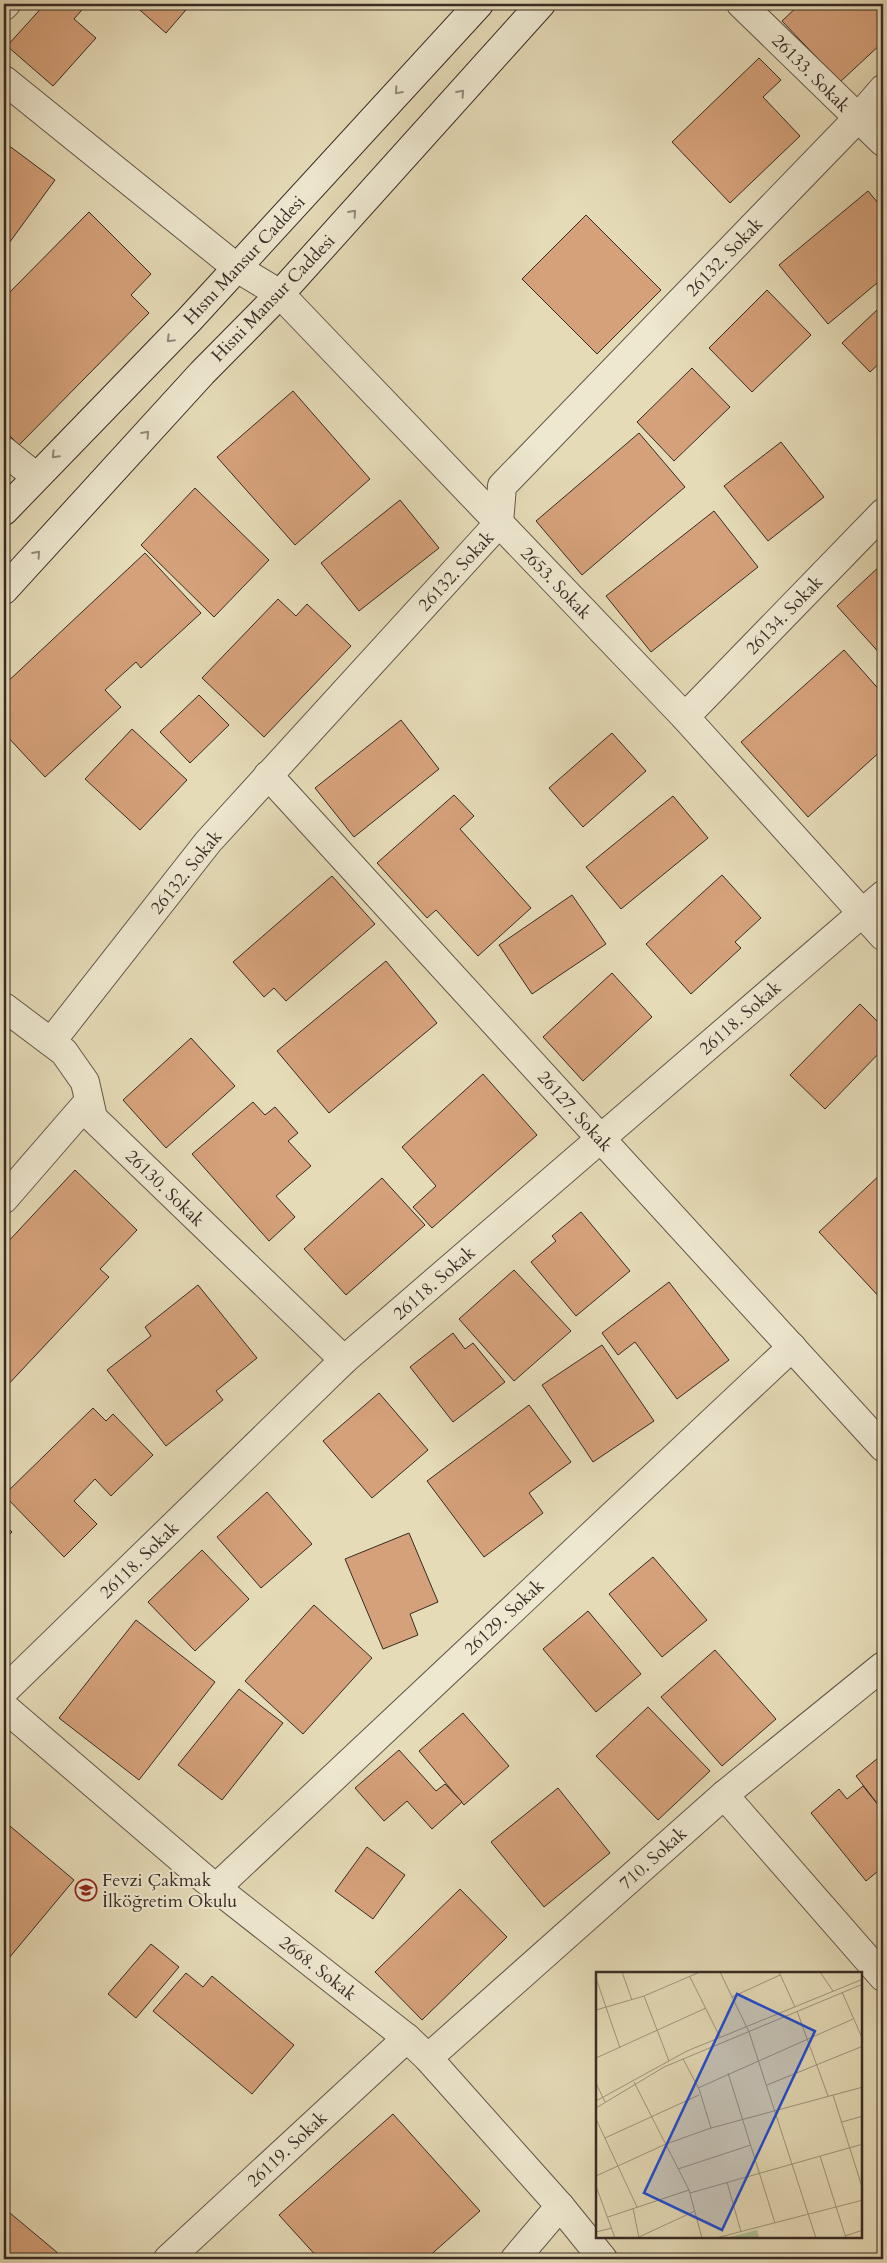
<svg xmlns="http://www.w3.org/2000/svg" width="887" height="2263" font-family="Cardo,serif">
<rect width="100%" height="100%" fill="#e5dbb7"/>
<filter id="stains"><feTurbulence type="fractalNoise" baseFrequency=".004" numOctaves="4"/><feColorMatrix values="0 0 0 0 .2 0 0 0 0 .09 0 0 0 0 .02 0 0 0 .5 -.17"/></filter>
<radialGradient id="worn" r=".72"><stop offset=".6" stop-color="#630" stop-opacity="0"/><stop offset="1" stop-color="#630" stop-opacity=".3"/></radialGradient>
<!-- building -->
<g fill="#d5a17a" stroke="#382b25">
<polygon points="45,4 87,4 74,19 96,38 53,86 7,46"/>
<polygon points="133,4 191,4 166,33"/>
<polygon points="800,4 883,4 883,42 840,82 782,21"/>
<polygon points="759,58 781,80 763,97 800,136 730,203 672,142"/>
<polygon points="4,142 55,180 4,250"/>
<polygon points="868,191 883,209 883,278 828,324 779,265"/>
<polygon points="89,212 151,274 131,295 149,313 19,445 4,430 4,298"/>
<polygon points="586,215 661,290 597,354 522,279"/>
<polygon points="767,290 811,335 752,392 709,348"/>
<polygon points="878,309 883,315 883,360 870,372 842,343"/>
<polygon points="692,368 730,407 674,461 637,422"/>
<polygon points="293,391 370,479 295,545 217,457"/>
<polygon points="639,433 685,487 582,575 536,521"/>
<polygon points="781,442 824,497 768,541 724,486"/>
<polygon points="195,488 269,560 214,617 141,545"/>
<polygon points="400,500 439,548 359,611 321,563"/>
<polygon points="714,511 758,567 651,652 606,596"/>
<polygon points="145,553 201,613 141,668 136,662 105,690 121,707 45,777 4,733 4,685"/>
<polygon points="883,563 883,657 837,606"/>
<polygon points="278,599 296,616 307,604 351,646 264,737 202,678"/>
<polygon points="844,650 883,694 883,749 808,817 741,742"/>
<polygon points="199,695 229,725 190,763 160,732"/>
<polygon points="401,720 439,769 354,837 315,788"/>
<polygon points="132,729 187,780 140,830 85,779"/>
<polygon points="612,733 646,771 583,827 549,788"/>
<polygon points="454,795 474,816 460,829 531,908 478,956 436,910 427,918 377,863"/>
<polygon points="673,796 708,838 621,909 586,867"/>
<polygon points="722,875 761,918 735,942 741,948 691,994 646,944"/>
<polygon points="332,876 375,924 286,1001 274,988 264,997 233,962"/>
<polygon points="572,895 606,944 532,994 499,945"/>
<polygon points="386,961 437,1023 329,1113 277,1051"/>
<polygon points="612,973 652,1017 583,1081 543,1037"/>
<polygon points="860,1004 883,1027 883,1049 825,1109 790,1075"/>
<polygon points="191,1038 235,1086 166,1148 123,1100"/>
<polygon points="483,1074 537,1135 432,1228 413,1207 436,1186 402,1147"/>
<polygon points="253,1102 265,1115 275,1107 298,1133 288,1141 311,1166 276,1196 295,1217 269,1241 192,1154"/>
<polygon points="75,1170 137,1230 100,1269 109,1277 4,1389 4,1246"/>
<polygon points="883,1172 883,1301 819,1232"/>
<polygon points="382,1178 425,1225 346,1295 304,1249"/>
<polygon points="581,1212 630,1271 576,1316 531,1262 556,1241 552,1236"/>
<polygon points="514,1270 571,1331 514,1381 459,1319"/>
<polygon points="669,1282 729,1360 677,1399 635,1342 618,1355 602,1333"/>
<polygon points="198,1285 257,1358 216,1391 223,1400 166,1446 107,1370 151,1336 145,1327"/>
<polygon points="453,1333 465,1349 473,1343 505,1382 453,1422 410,1367"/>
<polygon points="602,1345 654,1421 593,1462 542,1385"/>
<polygon points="379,1393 428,1450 372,1498 323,1441"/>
<polygon points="529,1405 571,1462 529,1493 543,1513 484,1557 427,1481"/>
<polygon points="93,1408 106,1421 113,1414 153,1455 111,1496 95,1479 74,1501 97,1524 64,1557 4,1495"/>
<polygon points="267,1492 312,1544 261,1588 217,1537"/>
<polygon points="4,1524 12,1532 4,1540"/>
<polygon points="409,1533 438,1602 410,1614 418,1635 383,1649 345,1559"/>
<polygon points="202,1550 249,1599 195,1651 148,1602"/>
<polygon points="653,1557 707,1620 662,1657 609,1594"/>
<polygon points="314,1605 372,1658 303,1734 245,1681"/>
<polygon points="588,1611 641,1674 596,1712 543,1649"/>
<polygon points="136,1620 215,1682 139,1780 59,1718"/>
<polygon points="715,1650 776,1719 722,1766 661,1697"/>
<polygon points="239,1689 283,1723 222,1800 178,1765"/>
<polygon points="648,1707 710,1771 658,1820 596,1756"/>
<polygon points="463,1713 509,1766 464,1805 419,1751"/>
<polygon points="399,1750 436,1791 445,1784 462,1802 432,1829 407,1801 384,1821 355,1788"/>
<polygon points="883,1754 883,1811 856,1776"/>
<polygon points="863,1786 883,1811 883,1867 866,1881 811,1813 839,1789 847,1799"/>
<polygon points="558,1788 610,1853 544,1907 491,1842"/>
<polygon points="4,1821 74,1880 4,1964"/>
<polygon points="367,1847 405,1875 373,1919 335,1891"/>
<polygon points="460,1889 507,1937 422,2020 375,1972"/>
<polygon points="151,1944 179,1967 136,2018 108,1994"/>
<polygon points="186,1973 203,1987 212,1976 294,2045 252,2094 153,2011"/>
<polygon points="393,2114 480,2211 426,2259 319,2259 279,2215"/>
<polygon points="4,2208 65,2259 4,2259"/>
</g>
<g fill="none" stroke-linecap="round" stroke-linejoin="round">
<!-- minor casing -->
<g stroke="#63574a" stroke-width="30">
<g id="minor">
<polyline points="741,4 883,142"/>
<polyline points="4,6 6,4"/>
<polyline points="4,80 237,268 280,294 685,717 883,936"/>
<polyline points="4,451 35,476"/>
<polyline points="685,717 883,513"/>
<polyline points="268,775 883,1447"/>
<polyline points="4,1007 64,1052 85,1082 93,1118 344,1360"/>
<polyline points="51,1042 208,842 499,523 502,486 857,119 883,89"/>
<polyline points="4,1199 89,1101"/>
<polyline points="4,1691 344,1360 883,895"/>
<polyline points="4,1707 206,1880 407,2038 428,2058 560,2206 603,2259"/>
<polyline points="724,1795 883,1977"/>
<polyline points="216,1888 792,1347"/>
<polyline points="428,2058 724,1795 883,1666"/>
<polyline points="168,2259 407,2038"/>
<polyline points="515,2259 560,2206"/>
</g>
</g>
<!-- secondary casing -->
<g stroke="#382b25" stroke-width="30">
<g id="secondary">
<polyline points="4,511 189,320 479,4"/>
<polyline points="4,590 202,373 280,294 541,4"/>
</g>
</g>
<!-- minor -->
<use href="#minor" stroke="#eee8d0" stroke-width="28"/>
<!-- secondary -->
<use href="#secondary" stroke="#eee8d0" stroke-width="28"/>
</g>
<!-- one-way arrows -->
<defs><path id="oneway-chevron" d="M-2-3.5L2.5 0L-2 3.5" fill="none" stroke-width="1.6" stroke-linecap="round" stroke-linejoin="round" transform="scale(1.25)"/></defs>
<g stroke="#938a7a">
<use href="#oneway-chevron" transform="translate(398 91) rotate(132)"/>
<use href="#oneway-chevron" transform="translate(461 93) rotate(-48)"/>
<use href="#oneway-chevron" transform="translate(353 213) rotate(-48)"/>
<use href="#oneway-chevron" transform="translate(170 339) rotate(135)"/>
<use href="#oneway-chevron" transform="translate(146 434) rotate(-48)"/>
<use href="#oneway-chevron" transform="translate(55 455) rotate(135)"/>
<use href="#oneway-chevron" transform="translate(37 554) rotate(-48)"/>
</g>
<!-- icons -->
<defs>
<g id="school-ring" transform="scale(1.125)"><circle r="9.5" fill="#eee8d0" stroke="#8f2418" stroke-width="1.5"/><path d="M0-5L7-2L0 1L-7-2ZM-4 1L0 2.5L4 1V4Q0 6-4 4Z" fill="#8f2418"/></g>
</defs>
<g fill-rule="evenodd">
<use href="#school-ring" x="86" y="1890"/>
</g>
<g text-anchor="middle" stroke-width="4" stroke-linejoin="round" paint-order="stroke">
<!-- street labels -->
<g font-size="18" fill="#382b25" stroke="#eee8d0">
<text transform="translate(811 73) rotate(45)" y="6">26133. Sokak</text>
<text transform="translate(724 257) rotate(-46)" y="6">26132. Sokak</text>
<text transform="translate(244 260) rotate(-47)" y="6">Hısnı Mansur Caddesi</text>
<text transform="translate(273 298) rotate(-46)" y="6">Hisni Mansur Caddesi</text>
<text transform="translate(456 571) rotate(-47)" y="6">26132. Sokak</text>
<text transform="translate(556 583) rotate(46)" y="6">2653. Sokak</text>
<text transform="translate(784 615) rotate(-46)" y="6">26134. Sokak</text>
<text transform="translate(186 872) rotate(-51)" y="6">26132. Sokak</text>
<text transform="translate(740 1018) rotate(-41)" y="6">26118. Sokak</text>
<text transform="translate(575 1111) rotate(48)" y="6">26127. Sokak</text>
<text transform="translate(165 1188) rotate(44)" y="6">26130. Sokak</text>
<text transform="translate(434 1283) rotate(-41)" y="6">26118. Sokak</text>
<text transform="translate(139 1560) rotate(-44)" y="6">26118. Sokak</text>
<text transform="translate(504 1617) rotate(-43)" y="6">26129. Sokak</text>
<text transform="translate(653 1858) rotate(-42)" y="6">710. Sokak</text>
<text transform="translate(318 1968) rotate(38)" y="6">2668. Sokak</text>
<text transform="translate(287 2149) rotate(-43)" y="6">26119. Sokak</text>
</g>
<!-- poi labels -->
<g font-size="18" fill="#382b25" stroke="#eee8d0" text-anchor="start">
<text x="102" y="1886">Fevzi Çakmak<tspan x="102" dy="21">İlköğretim Okulu</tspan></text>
</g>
</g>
<!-- overview -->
<g transform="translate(596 1972)">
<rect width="266" height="266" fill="#e5dbb7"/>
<path d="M161 258 163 266H130Z" fill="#adc194"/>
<path fill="none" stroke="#a0957d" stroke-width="1" d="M26 0 36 28M124 0 153 60 220 266M183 0 199 35M224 0 237 19M94 5 124 65M0 6 24 76M246 20 267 68M48 24 73 89M136 25 184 3M0 38 48 24 104 0M201 39 232 124M0 86 110 36M87 87 103 117 115 156M132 101 179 251M38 110 93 218 106 266M0 111 9 130M171 113 267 74M102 116 257 47M237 123 267 218M0 129 91 79 267 7M0 136 68 95 267 12M0 147 41 235M246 150 267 144M9 166 103 123M224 184 250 266M82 197 155 173M0 204 70 172 115 156 267 115M131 210 145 260M0 214 19 266M94 221 267 172M37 236 43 266M12 245 93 218M0 260 16 256M249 264 267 258M43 265 99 239M120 266 267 228"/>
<path fill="#1d4ed8" fill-opacity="0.15" stroke="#1d4ed8" stroke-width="2.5" d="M141 22 219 59 126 258 48 221Z"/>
<rect width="266" height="266" fill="none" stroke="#382b25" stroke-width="2.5"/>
</g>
<!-- margin -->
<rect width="887" height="2263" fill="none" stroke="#e5dbb7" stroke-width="20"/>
<rect x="5" y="5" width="877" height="2253" fill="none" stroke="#382b25" stroke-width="2.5"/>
<rect x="10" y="10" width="867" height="2243" fill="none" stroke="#382b25"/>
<rect width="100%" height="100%" filter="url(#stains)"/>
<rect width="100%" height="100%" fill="url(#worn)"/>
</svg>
